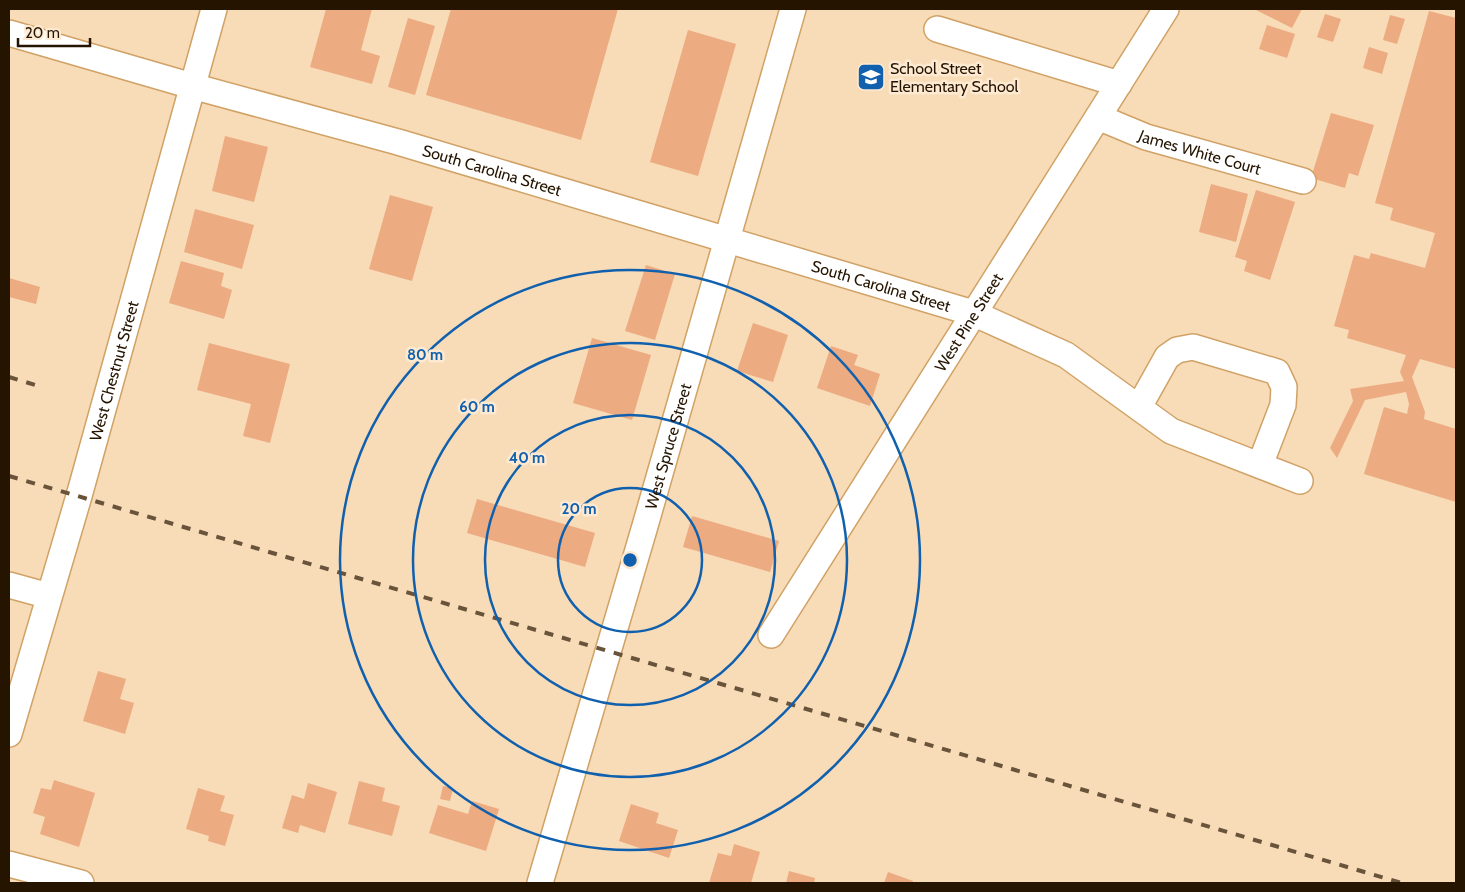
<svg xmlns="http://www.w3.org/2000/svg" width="1465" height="892" font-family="Cabin,sans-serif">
<rect width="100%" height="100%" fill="#f8dbb7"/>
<!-- building -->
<g fill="#ecab81">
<polygon points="326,9 372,9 361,50 380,56 372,84 310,67"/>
<polygon points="451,9 618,9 581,140 426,95"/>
<polygon points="1254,9 1302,9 1292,28"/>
<polygon points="1429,11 1456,18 1456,369 1420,359 1412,377 1425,412 1424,419 1456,429 1456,502 1364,474 1384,407 1407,414 1409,404 1406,392 1365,400 1337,458 1330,448 1353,401 1350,389 1404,381 1400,372 1406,355 1347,338 1349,330 1334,326 1354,255 1369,259 1371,253 1425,268 1435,233 1390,220 1393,208 1375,203"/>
<polygon points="1325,14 1341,19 1333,42 1317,37"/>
<polygon points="1390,15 1405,19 1397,44 1383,40"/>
<polygon points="408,18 435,26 415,95 388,87"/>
<polygon points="1267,25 1295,34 1287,58 1259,49"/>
<polygon points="688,30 736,44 698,176 650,162"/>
<polygon points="1369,47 1388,53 1382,74 1363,68"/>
<polygon points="1331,113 1374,125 1358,176 1349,173 1345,188 1311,178"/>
<polygon points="225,136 268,147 254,202 212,191"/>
<polygon points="1211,184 1248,194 1236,242 1199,232"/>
<polygon points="1256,190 1295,202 1270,280 1244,271 1247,261 1235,257"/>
<polygon points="390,195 433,207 412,281 369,269"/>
<polygon points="195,209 254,225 242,269 184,252"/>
<polygon points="181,261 224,273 221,286 232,290 224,319 169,303"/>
<polygon points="646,265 675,274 655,340 625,331"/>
<polygon points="9,278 40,287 36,304 9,297"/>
<polygon points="753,323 788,335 773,382 737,371"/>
<polygon points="592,338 651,355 632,420 573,403"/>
<polygon points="209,343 290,364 270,443 243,436 251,404 197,390"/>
<polygon points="831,346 858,355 854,365 880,374 870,406 817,388"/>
<polygon points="477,499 595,533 585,567 467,533"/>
<polygon points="692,516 779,541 770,572 683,547"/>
<polygon points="98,671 126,679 120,699 134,703 125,734 83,721"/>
<polygon points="54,780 95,793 79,847 40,834 45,817 33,813 41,788 51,790"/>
<polygon points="359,781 385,788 382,801 400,806 392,836 348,824"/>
<polygon points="308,783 337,792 325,833 300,825 298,833 282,828 292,795 304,799"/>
<polygon points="443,786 453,788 450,801 440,799"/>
<polygon points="198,788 225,796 220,811 234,815 225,846 208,841 209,836 186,829"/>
<polygon points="472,801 499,809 486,851 429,833 438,805 468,814"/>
<polygon points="631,804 659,813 656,823 678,830 669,858 619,841"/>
<polygon points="734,844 760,852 751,883 709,883 718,853 731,856"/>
<polygon points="789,871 815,878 814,883 786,883"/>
<polygon points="888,872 913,881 912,883 884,883"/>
</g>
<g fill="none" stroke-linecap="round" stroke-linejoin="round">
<!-- minor casing -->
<g stroke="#d0a266" stroke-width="28">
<g id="minor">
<polyline points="937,29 1119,84"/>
<path id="s1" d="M9 33 192 86 398 142 973 313 1066 355 1171 431 1300 481"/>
<path id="s2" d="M1098 117 1146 137 1303 181"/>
<polyline points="1139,407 1167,357 1177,350 1193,347 1277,372 1284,387 1283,405 1260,465"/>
<polyline points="9,585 49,596"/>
<path id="s3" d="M771 635 1166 9"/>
<path id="s4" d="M9 734 79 496 214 9"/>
<polyline points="9,864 81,883"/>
<path id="s5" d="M540 883 645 526 793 9"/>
</g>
</g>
<!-- minor -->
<use href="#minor" stroke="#fff" stroke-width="25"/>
<!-- rail -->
<g stroke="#69543b" stroke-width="4" stroke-dasharray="9 9" stroke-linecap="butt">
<polyline points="9,377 42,387"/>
<polyline points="9,476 1402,883"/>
</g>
</g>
<!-- distance rings -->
<g fill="none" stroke="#1060ae" stroke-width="2.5">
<circle cx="630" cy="560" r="72"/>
<circle cx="630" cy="560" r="145"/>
<circle cx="630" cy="560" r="217"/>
<circle cx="630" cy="560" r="290"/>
</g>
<!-- icons -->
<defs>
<g id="school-square" transform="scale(1.4375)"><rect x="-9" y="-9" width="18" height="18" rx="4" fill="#1060ae" stroke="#feead2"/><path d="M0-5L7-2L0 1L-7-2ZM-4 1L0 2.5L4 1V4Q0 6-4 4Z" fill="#fff"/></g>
</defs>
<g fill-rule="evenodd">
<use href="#school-square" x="871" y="77"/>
</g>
<g text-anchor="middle" stroke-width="5" stroke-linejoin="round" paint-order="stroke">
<!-- poi labels -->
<g font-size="16" fill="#251400" stroke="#feead2" text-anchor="start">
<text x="890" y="74">School Street<tspan x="890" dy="18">Elementary School</tspan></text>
</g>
<!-- street labels -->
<g font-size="16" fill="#251400" stroke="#feead2">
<text dy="6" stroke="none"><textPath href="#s2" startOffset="108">James White Court</textPath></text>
<text dy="6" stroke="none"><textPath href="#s1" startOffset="502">South Carolina Street</textPath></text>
<text dy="6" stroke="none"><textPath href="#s1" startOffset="908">South Carolina Street</textPath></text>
<text dy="6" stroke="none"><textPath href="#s3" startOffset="370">West Pine Street</textPath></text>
<text dy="6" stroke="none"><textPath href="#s4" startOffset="378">West Chestnut Street</textPath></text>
<text dy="6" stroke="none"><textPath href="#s5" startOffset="455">West Spruce Street</textPath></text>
</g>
</g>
<circle cx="630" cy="560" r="8" fill="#1060ae" stroke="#feead2" stroke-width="2.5"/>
<g font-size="15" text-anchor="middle" font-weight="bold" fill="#1060ae" stroke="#feead2" stroke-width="5" stroke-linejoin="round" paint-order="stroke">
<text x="425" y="360">80 m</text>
<text x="477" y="412">60 m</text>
<text x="527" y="463">40 m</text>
<text x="579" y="514">20 m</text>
</g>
<!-- border -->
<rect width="1465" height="892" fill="none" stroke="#251400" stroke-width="20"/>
<!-- scale -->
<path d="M18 38v8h72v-8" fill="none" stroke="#251400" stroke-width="2.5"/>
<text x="25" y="38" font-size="15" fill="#251400" stroke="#feead2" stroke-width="4" paint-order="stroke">20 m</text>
</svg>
